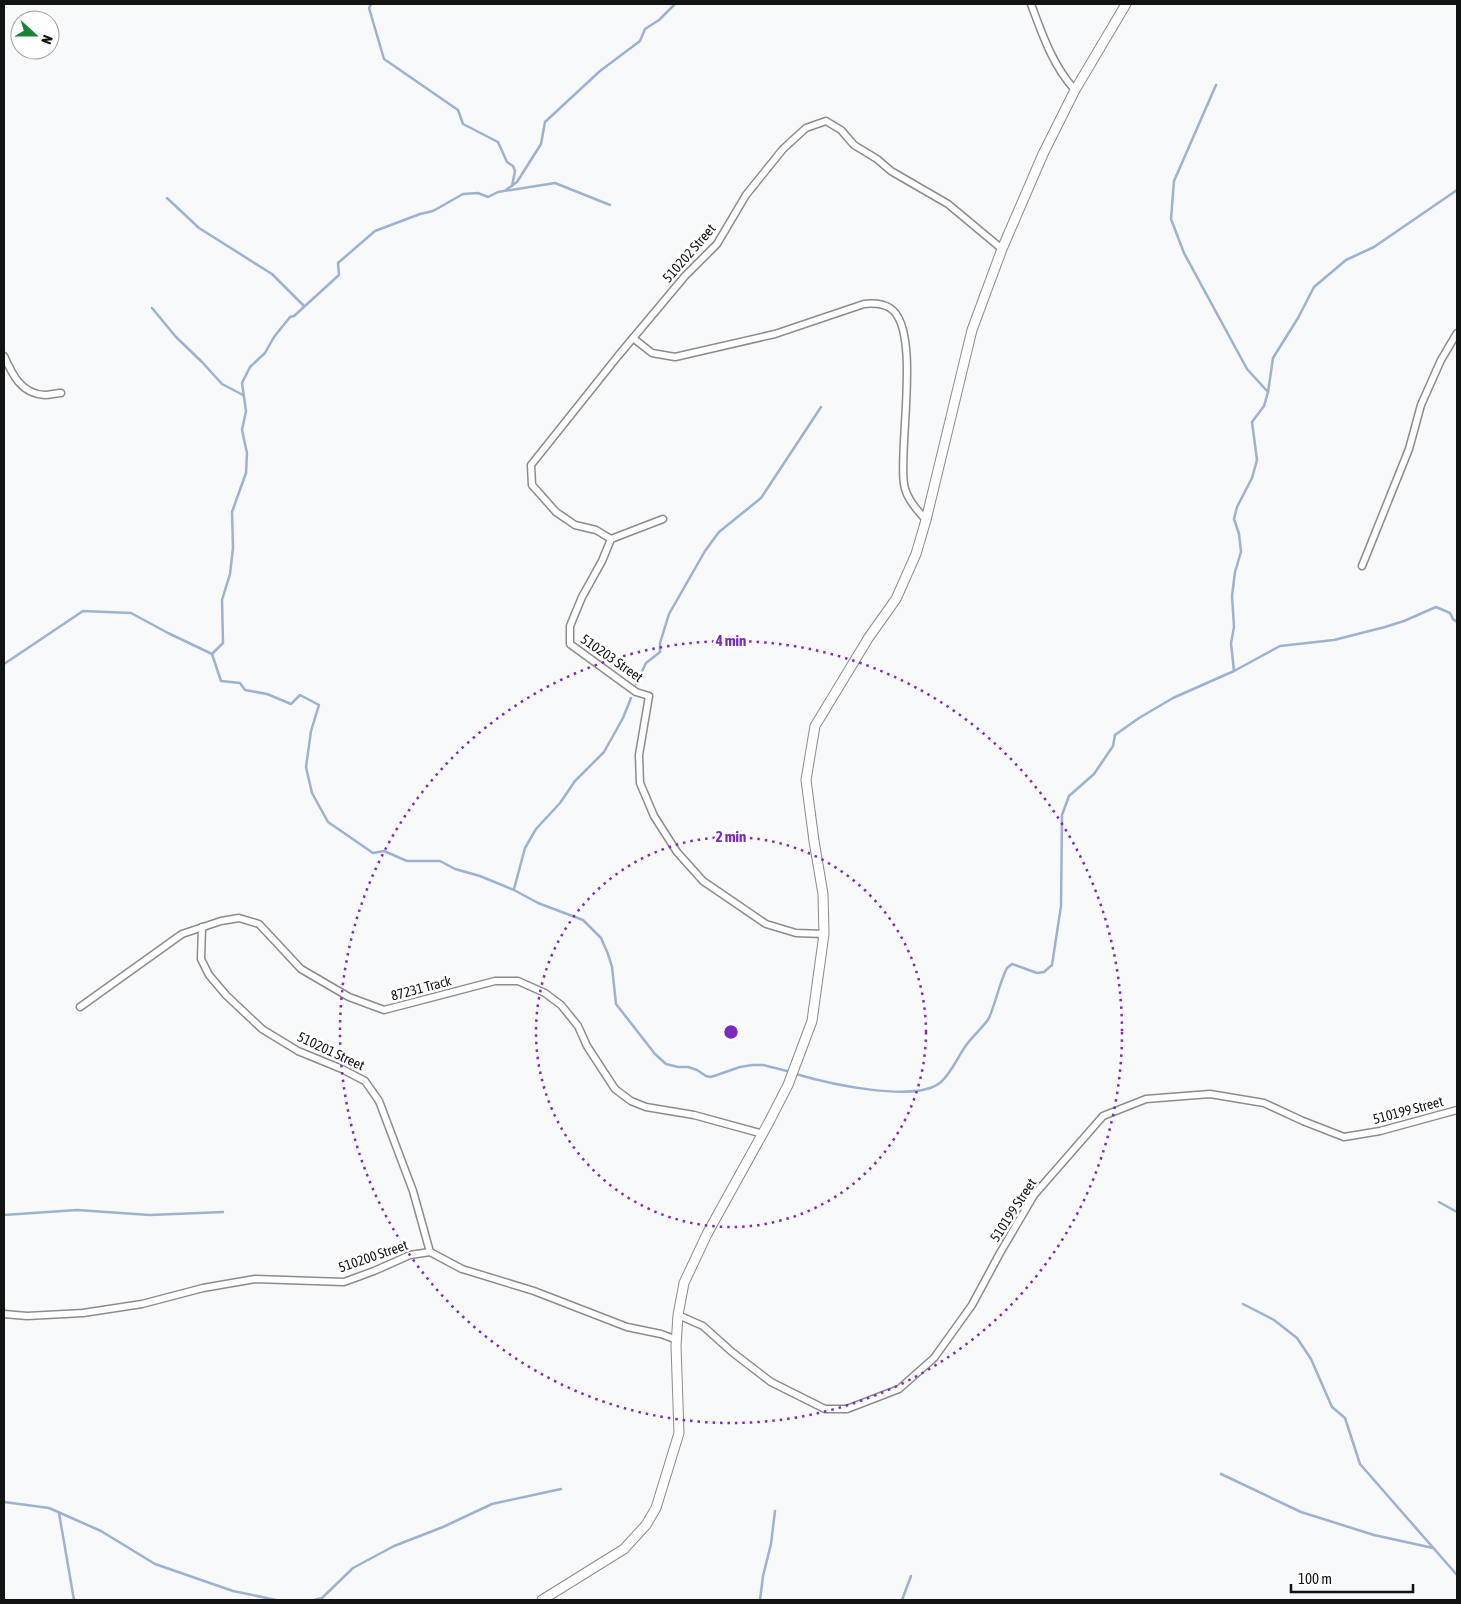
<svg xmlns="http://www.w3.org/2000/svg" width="1461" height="1604" font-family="'Asap Condensed',sans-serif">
<rect width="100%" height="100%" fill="#f8f9fb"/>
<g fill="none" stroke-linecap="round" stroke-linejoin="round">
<!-- stream -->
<g stroke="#9eb1d1" stroke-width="2.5">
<polyline points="371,4 369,8 384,59 458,110 463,124 498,142 507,162 513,166 515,171 512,186"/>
<polyline points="1216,85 1174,181 1171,219 1184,253 1247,369 1268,392"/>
<polyline points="506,190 517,182 541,144 545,122 600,71 640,41 645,29 659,20 675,4"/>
<polyline points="167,198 199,228 272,274 304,306"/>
<polyline points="152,308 176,337 202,362 222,384 243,395"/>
<polyline points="212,654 223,643 222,600 230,574 233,548 232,512 246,473 247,453 242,430 246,411 242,383 250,367 265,353 274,337 290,317 294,316 339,275 338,263 375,231 420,214 433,211 463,194 478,193 488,197 498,192 555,183 610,205"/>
<polyline points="4,664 83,611 131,613 168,633 212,654 221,681 240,683 245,690 267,694 291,704 300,695 319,705 311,731 306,767 312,793 328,822 373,853 384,851 407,861 440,861 455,869 480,876 514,890 538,903 583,920 601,938 608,954 612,967 616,1004 655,1054 666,1064 678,1067 688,1067 697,1070 706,1076 711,1077 740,1067 752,1065 763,1065 791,1072"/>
<polyline points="1234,671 1231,643 1234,627 1232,596 1235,572 1241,552 1239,534 1234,519 1237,507 1252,478 1257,460 1252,422 1264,406 1268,392 1273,358 1298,318 1314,287 1346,260 1374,247 1457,190"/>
<polyline points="636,684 646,663 660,652 660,643 669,614 705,551 719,532 761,498 821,407"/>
<polyline points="514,889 525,848 536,829 560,803 575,781 604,752 623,718 631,698"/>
<path d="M796 1074C826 1083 916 1104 941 1082 952 1072 958 1056 967 1044 972 1037 987 1023 989 1018 996 1002 999 984 1007 968L1012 964 1037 973 1044 972 1052 965 1061 906 1062 815 1069 796 1094 774 1113 746 1115 735 1139 718 1173 698 1234 671 1280 646 1334 640 1385 627 1404 621 1436 607 1450 613 1453 619 1457 622"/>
<polyline points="1439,1202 1457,1212"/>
<polyline points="4,1215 77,1210 150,1215 223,1212"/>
<polyline points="1243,1304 1274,1320 1297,1338 1311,1359 1332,1407 1345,1418 1360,1464 1457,1575"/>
<polyline points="1221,1474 1301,1512 1374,1535 1433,1548"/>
<polyline points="4,1502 49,1508 101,1531 155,1564 233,1591 276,1600"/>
<polyline points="59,1513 74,1600"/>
<polyline points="314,1600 322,1598 353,1568 394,1546 443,1527 492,1504 561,1489"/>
<polyline points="760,1600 763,1576 771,1544 775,1511"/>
<polyline points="902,1600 911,1576"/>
</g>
<!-- street casing -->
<g stroke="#8b8c8d" stroke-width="9">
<g id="street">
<path d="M1031 4C1042 34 1053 66 1075 90"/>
<path d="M633 338 652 353 675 357 775 334 864 304C873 303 882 303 890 308 922 328 898 448 904 484 906 498 917 510 926 520"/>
<path d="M4 356C12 374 21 394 45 395 50 395 56 393 61 393"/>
<polyline points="663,519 611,539 602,561 582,597 570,626 570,644 636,692 649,696 639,755 640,783 654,816 677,852 703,881 766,924 796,933 824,934"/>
<polyline points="611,539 596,530 575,525 556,512 532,485 531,465 618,356 685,276 717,244 746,195 783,149 806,128 826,121 841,130 854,145 877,159 891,171 948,204 1002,249"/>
<polyline points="1362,566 1409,449 1421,405 1441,360 1457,333"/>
<polyline points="202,927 201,959 209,975 226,995 262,1029 298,1051 342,1069 365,1081 379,1101 413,1191 430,1252"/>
<polyline points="80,1007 182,934 221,921 239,918 259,924 301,969 349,997 384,1010 495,981 518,981 545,993 561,1005 578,1026 587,1046 615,1089 631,1101 646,1107 694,1115 763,1134"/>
<polyline points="4,1314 27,1316 83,1313 142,1304 203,1288 255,1279 344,1282 374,1271 410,1255 430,1252 462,1269 534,1291 627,1327 661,1334 677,1340"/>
<polyline points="678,1315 703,1326 732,1352 771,1382 825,1409 847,1409 899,1389 934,1358 972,1305 1000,1253 1034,1195 1103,1116 1146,1099 1210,1094 1264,1103 1303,1121 1344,1137 1380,1131 1457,1110"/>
</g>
</g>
<!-- secondary casing -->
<g stroke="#8b8c8d" stroke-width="11">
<polyline id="secondary" points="542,1600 624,1549 646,1525 656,1508 679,1433 676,1346 678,1315 684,1283 707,1234 769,1122 788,1085 812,1021 824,934 823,894 814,841 806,780 815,726 869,637 896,599 916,554 926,520 972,330 1002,249 1043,154 1075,90 1126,4"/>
</g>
<!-- street -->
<use href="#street" stroke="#fff" stroke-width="6"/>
<!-- secondary -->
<use href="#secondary" stroke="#fff" stroke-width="9"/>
</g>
<!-- distance rings -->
<g fill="none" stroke="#7b2cbf" stroke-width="2.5" stroke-dasharray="2.5 5">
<circle cx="731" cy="1032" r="195"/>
<circle cx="731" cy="1032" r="391"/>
</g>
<g text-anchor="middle" stroke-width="5" stroke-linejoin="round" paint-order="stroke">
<!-- street labels -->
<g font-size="14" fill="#121313" stroke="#fff">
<text transform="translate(689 253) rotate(-49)" y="5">510202 Street</text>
<text transform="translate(612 658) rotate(35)" y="5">510203 Street</text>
<text transform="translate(421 988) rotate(-15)" y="5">87231 Track</text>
<text transform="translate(331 1051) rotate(25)" y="5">510201 Street</text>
<text transform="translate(1408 1110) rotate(-15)" y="5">510199 Street</text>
<text transform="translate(1013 1210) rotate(-57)" y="5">510199 Street</text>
<text transform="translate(373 1256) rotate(-19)" y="5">510200 Street</text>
</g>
</g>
<circle cx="731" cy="1032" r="8" fill="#7b2cbf" stroke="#fff" stroke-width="2.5"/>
<g font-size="15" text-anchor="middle" font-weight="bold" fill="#7b2cbf" stroke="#fff" stroke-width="5" stroke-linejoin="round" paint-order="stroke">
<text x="731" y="646">4 min</text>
<text x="731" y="842">2 min</text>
</g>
<!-- border -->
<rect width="1461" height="1604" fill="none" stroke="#121313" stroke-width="10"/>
<!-- north arrow -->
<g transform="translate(35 35) rotate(111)"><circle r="24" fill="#ffffff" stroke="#a0a1a1"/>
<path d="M0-4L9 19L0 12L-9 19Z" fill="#198338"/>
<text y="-8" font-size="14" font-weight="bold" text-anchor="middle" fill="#121313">N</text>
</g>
<!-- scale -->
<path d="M1291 1584v8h122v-8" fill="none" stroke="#121313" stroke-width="2.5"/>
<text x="1298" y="1584" font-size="15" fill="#121313" stroke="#ffffff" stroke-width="4" paint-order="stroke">100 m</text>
</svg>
